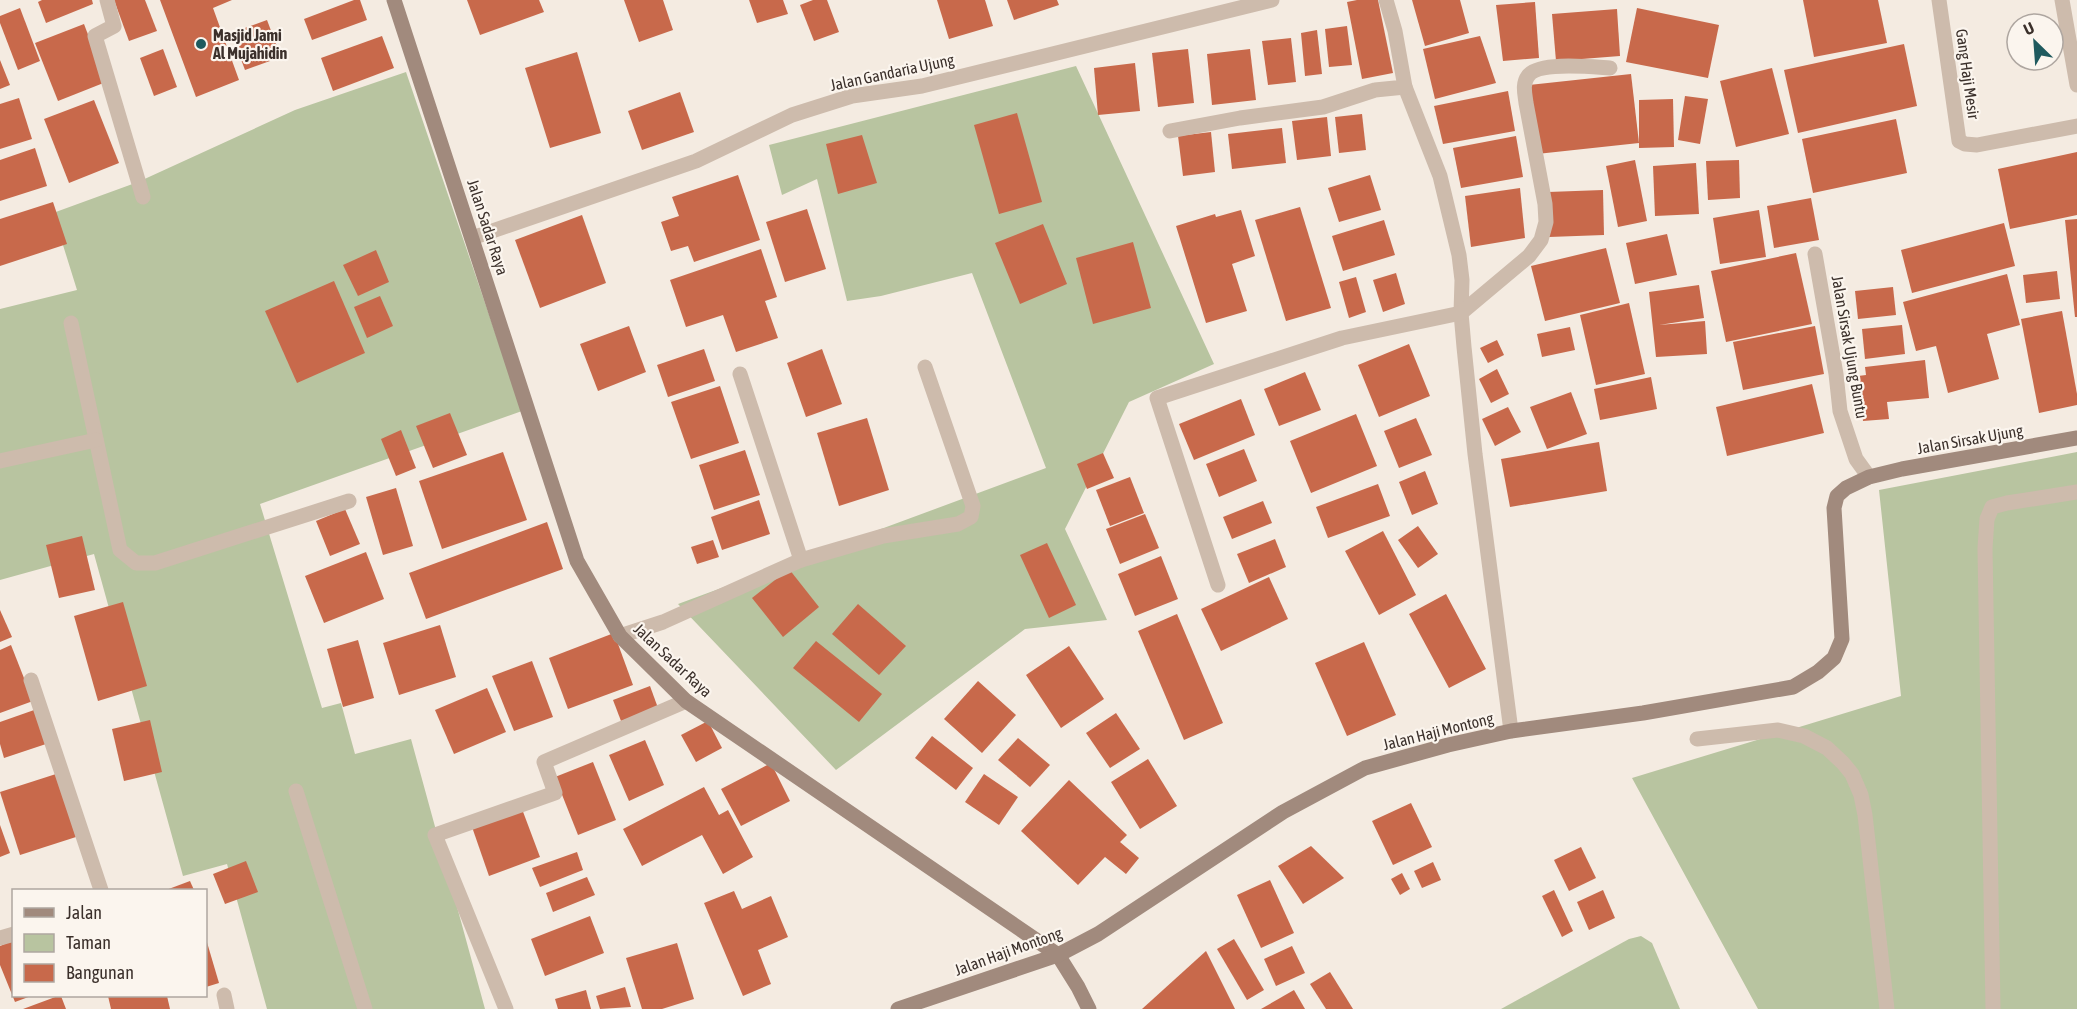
<svg xmlns="http://www.w3.org/2000/svg" width="2077" height="1009" font-family="'Asap Condensed',sans-serif">
<rect width="100%" height="100%" fill="#f4ebe1"/>
<!-- green -->
<g fill="#b8c4a0">
<polygon points="1076,66 1214,364 1129,402 1065,529 1107,620 1025,629 836,770 678,604 1046,468 972,273 881,296 847,301 817,179 782,195 769,145"/>
<polygon points="406,72 522,411 260,504 322,708 341,703 355,754 411,739 485,1009 267,1009 227,864 183,876 94,554 0,580 0,309 77,290 53,213 138,182 295,110"/>
<polygon points="2077,452 2077,1009 1758,1009 1632,778 1901,696 1879,490"/>
<polygon points="1641,936 1652,943 1680,1009 1501,1009 1629,939"/>
</g>
<!-- building -->
<g fill="#c8694b">
<polygon points="42,0 92,0 93,4 46,23 38,2"/>
<polygon points="114,0 145,0 157,31 129,41"/>
<polygon points="160,0 232,0 213,8 239,80 196,97"/>
<polygon points="354,0 360,0 367,20 312,40 304,19"/>
<polygon points="467,0 539,0 544,12 480,35"/>
<polygon points="624,0 663,0 673,30 639,42"/>
<polygon points="749,0 783,0 788,14 757,23"/>
<polygon points="813,0 827,0 839,32 814,41 800,5"/>
<polygon points="937,0 985,0 993,26 949,39"/>
<polygon points="1007,0 1057,0 1059,5 1014,20"/>
<polygon points="1357,0 1378,0 1393,73 1362,79 1347,2"/>
<polygon points="1412,0 1460,0 1469,33 1425,46"/>
<polygon points="1803,0 1878,0 1887,43 1814,57"/>
<polygon points="1535,2 1539,58 1503,61 1496,5"/>
<polygon points="20,8 40,61 18,70 0,23 0,16"/>
<polygon points="1637,8 1719,25 1708,78 1626,62"/>
<polygon points="1617,9 1620,56 1556,61 1552,14"/>
<polygon points="267,20 281,57 245,70 231,33"/>
<polygon points="84,24 106,82 58,101 35,43"/>
<polygon points="1347,26 1352,65 1329,67 1325,29"/>
<polygon points="1317,30 1322,74 1305,76 1301,33"/>
<polygon points="382,36 394,68 333,91 321,58"/>
<polygon points="1480,36 1496,83 1435,99 1423,49"/>
<polygon points="1291,38 1296,82 1268,85 1262,41"/>
<polygon points="1904,44 1917,106 1798,133 1784,70"/>
<polygon points="163,49 177,87 154,96 140,58"/>
<polygon points="1188,49 1194,103 1158,107 1152,53"/>
<polygon points="1250,49 1256,100 1212,105 1207,54"/>
<polygon points="577,52 601,133 550,148 525,68"/>
<polygon points="0,60 10,85 0,89"/>
<polygon points="1135,63 1140,111 1098,115 1094,68"/>
<polygon points="1772,68 1789,134 1736,147 1720,81"/>
<polygon points="1631,74 1639,143 1537,154 1529,85"/>
<polygon points="1508,91 1515,131 1443,144 1434,106"/>
<polygon points="680,92 694,132 642,150 628,111"/>
<polygon points="1685,96 1708,99 1700,144 1678,140"/>
<polygon points="19,98 32,139 0,149 0,104"/>
<polygon points="1673,99 1674,147 1639,148 1639,100"/>
<polygon points="94,100 119,163 69,183 44,119"/>
<polygon points="1017,113 1042,202 999,214 974,125"/>
<polygon points="1362,114 1366,150 1339,153 1335,117"/>
<polygon points="1327,117 1331,156 1297,160 1292,121"/>
<polygon points="1896,119 1907,173 1813,193 1802,139"/>
<polygon points="1282,128 1286,163 1232,169 1228,134"/>
<polygon points="1211,132 1215,172 1183,176 1178,136"/>
<polygon points="862,135 877,183 838,194 826,144"/>
<polygon points="1516,136 1523,177 1461,188 1453,148"/>
<polygon points="35,148 47,186 0,201 0,160"/>
<polygon points="2077,152 2077,215 2010,229 1998,169"/>
<polygon points="1635,160 1647,221 1618,227 1606,166"/>
<polygon points="1739,160 1740,198 1708,200 1706,161"/>
<polygon points="1696,163 1699,214 1655,216 1653,166"/>
<polygon points="738,175 760,240 694,262 688,246 671,251 661,222 679,216 672,197"/>
<polygon points="1370,175 1381,210 1339,222 1328,188"/>
<polygon points="1520,188 1525,238 1471,247 1465,196"/>
<polygon points="1603,190 1604,235 1549,237 1548,192"/>
<polygon points="1811,198 1819,240 1774,248 1767,206"/>
<polygon points="53,202 67,244 0,266 0,219"/>
<polygon points="1300,207 1331,308 1286,321 1255,220"/>
<polygon points="807,209 826,269 785,282 766,222"/>
<polygon points="1241,210 1255,256 1232,264 1247,311 1206,323 1176,226 1215,214 1216,217"/>
<polygon points="1759,210 1766,257 1720,264 1713,218"/>
<polygon points="582,215 606,283 540,308 515,240"/>
<polygon points="2077,219 2077,317 2075,317 2065,220"/>
<polygon points="1384,220 1395,255 1343,271 1332,236"/>
<polygon points="2004,223 2015,266 1912,293 1901,250"/>
<polygon points="1043,224 1067,284 1020,304 995,243"/>
<polygon points="1667,234 1677,275 1635,284 1626,243"/>
<polygon points="1133,242 1151,308 1093,324 1076,258"/>
<polygon points="1606,248 1620,303 1545,321 1531,266"/>
<polygon points="761,249 777,297 765,301 778,338 736,352 723,315 686,327 670,280"/>
<polygon points="376,250 389,282 358,296 343,265"/>
<polygon points="1796,253 1812,324 1726,342 1711,271"/>
<polygon points="2057,271 2060,299 2026,303 2023,275"/>
<polygon points="1396,273 1405,304 1383,312 1373,280"/>
<polygon points="2007,274 2020,325 1987,334 1999,379 1948,393 1936,346 1916,351 1903,302"/>
<polygon points="1356,277 1366,312 1349,318 1339,282"/>
<polygon points="334,281 365,353 297,383 265,311"/>
<polygon points="1699,285 1704,318 1659,325 1705,321 1707,354 1656,357 1649,292"/>
<polygon points="1893,287 1896,315 1858,319 1855,291"/>
<polygon points="380,296 393,326 367,338 354,307"/>
<polygon points="1629,303 1645,374 1596,385 1580,315"/>
<polygon points="2062,311 2077,394 2077,405 2039,413 2021,319"/>
<polygon points="1902,325 1905,354 1865,359 1862,329"/>
<polygon points="629,326 646,372 598,391 580,344"/>
<polygon points="1815,326 1824,374 1743,390 1733,342"/>
<polygon points="1570,327 1575,350 1542,357 1537,334"/>
<polygon points="1497,340 1504,355 1488,363 1480,348"/>
<polygon points="1409,344 1430,396 1379,417 1358,365"/>
<polygon points="704,349 715,381 668,397 657,365"/>
<polygon points="822,349 842,404 806,417 787,363"/>
<polygon points="1925,360 1929,398 1887,402 1889,419 1863,421 1858,376 1866,375 1865,367"/>
<polygon points="1497,369 1509,394 1491,403 1479,379"/>
<polygon points="1305,372 1321,410 1279,426 1264,389"/>
<polygon points="1651,377 1657,409 1600,420 1594,389"/>
<polygon points="1812,384 1824,433 1727,456 1716,407"/>
<polygon points="720,386 739,443 691,459 671,402"/>
<polygon points="1571,392 1587,434 1547,449 1530,407"/>
<polygon points="1241,399 1255,435 1194,460 1179,424"/>
<polygon points="1508,407 1521,432 1495,446 1482,419"/>
<polygon points="450,413 467,455 433,468 416,426"/>
<polygon points="1356,414 1377,466 1311,493 1290,441"/>
<polygon points="867,418 889,490 839,506 817,433"/>
<polygon points="1416,418 1432,455 1399,468 1384,431"/>
<polygon points="401,430 416,468 396,476 381,439"/>
<polygon points="1599,442 1607,491 1510,507 1501,459"/>
<polygon points="1244,449 1257,481 1219,497 1206,464"/>
<polygon points="745,450 760,495 714,510 699,465"/>
<polygon points="503,452 527,520 442,549 419,481"/>
<polygon points="1103,453 1114,478 1087,489 1077,464"/>
<polygon points="1425,471 1438,504 1412,515 1399,482"/>
<polygon points="1130,477 1144,513 1110,526 1096,490"/>
<polygon points="1378,484 1390,516 1328,538 1316,507"/>
<polygon points="396,488 413,546 383,555 366,497"/>
<polygon points="759,500 770,534 722,550 711,517"/>
<polygon points="1263,501 1272,523 1232,539 1223,517"/>
<polygon points="345,509 360,544 330,556 316,521"/>
<polygon points="1145,514 1159,548 1120,564 1106,529"/>
<polygon points="547,522 563,569 426,619 409,573"/>
<polygon points="1418,526 1438,554 1418,568 1398,540"/>
<polygon points="1383,531 1416,595 1379,615 1345,551"/>
<polygon points="82,536 95,590 59,598 46,545"/>
<polygon points="1275,539 1286,567 1249,583 1237,554"/>
<polygon points="713,540 719,557 697,564 691,547"/>
<polygon points="1047,543 1076,605 1049,618 1020,555"/>
<polygon points="366,552 384,599 324,623 305,576"/>
<polygon points="1161,556 1178,599 1135,616 1118,574"/>
<polygon points="789,569 819,607 783,637 752,598"/>
<polygon points="1269,577 1288,619 1221,651 1201,609"/>
<polygon points="1446,594 1486,669 1449,688 1409,614"/>
<polygon points="123,602 147,686 98,701 74,616"/>
<polygon points="858,604 906,646 879,675 832,634"/>
<polygon points="0,610 12,637 0,642"/>
<polygon points="1177,614 1223,723 1184,740 1138,631"/>
<polygon points="440,625 456,677 399,695 383,643"/>
<polygon points="614,633 633,685 568,709 549,658"/>
<polygon points="358,640 374,698 343,707 327,649"/>
<polygon points="816,641 882,694 859,722 793,668"/>
<polygon points="1364,642 1396,715 1347,736 1315,663"/>
<polygon points="11,645 33,701 0,713 0,650"/>
<polygon points="1069,646 1104,699 1061,728 1026,675"/>
<polygon points="532,661 553,717 514,731 492,676"/>
<polygon points="978,681 1016,715 982,753 944,719"/>
<polygon points="650,686 658,708 621,721 613,700"/>
<polygon points="487,688 506,732 454,754 435,710"/>
<polygon points="37,709 49,743 4,758 0,744 0,722"/>
<polygon points="1116,713 1140,749 1110,768 1086,733"/>
<polygon points="150,720 162,772 124,781 112,729"/>
<polygon points="708,721 722,748 696,762 681,735"/>
<polygon points="932,736 973,768 956,790 915,758"/>
<polygon points="1018,738 1050,765 1030,787 998,760"/>
<polygon points="645,740 664,785 629,801 609,755"/>
<polygon points="1148,759 1177,806 1140,829 1111,782"/>
<polygon points="593,762 616,820 578,835 555,777"/>
<polygon points="771,763 790,801 741,826 721,789"/>
<polygon points="56,774 76,837 20,855 0,792"/>
<polygon points="984,774 1018,797 999,825 965,802"/>
<polygon points="1069,780 1127,835 1120,842 1139,858 1126,874 1105,857 1078,885 1021,831"/>
<polygon points="704,787 719,815 728,810 753,857 723,874 702,835 642,866 623,829"/>
<polygon points="1411,803 1432,847 1393,865 1372,821"/>
<polygon points="522,809 540,857 489,876 472,827"/>
<polygon points="0,825 10,853 0,857"/>
<polygon points="1311,846 1344,878 1303,904 1278,866"/>
<polygon points="1581,847 1596,878 1569,891 1554,860"/>
<polygon points="577,852 583,870 540,887 532,868"/>
<polygon points="246,861 258,892 225,904 213,874"/>
<polygon points="1433,862 1441,880 1422,888 1414,871"/>
<polygon points="1402,873 1410,889 1400,895 1391,879"/>
<polygon points="587,877 595,895 553,912 546,893"/>
<polygon points="1270,880 1294,933 1261,948 1237,895"/>
<polygon points="190,881 194,890 166,890"/>
<polygon points="1554,890 1573,931 1562,937 1542,896"/>
<polygon points="1603,890 1615,918 1589,930 1577,902"/>
<polygon points="734,891 742,909 771,896 788,937 758,950 771,984 743,996 704,903"/>
<polygon points="590,916 604,953 545,976 531,939"/>
<polygon points="206,939 219,983 206,987"/>
<polygon points="1234,939 1264,990 1247,1000 1217,949"/>
<polygon points="14,940 14,996 31,996 15,1002 0,965 0,946"/>
<polygon points="677,943 694,999 662,1009 642,1009 626,958"/>
<polygon points="1292,946 1305,973 1276,986 1264,959"/>
<polygon points="1206,951 1235,1009 1142,1009"/>
<polygon points="1330,972 1353,1009 1326,1009 1310,984"/>
<polygon points="625,987 631,1007 600,1009 596,996"/>
<polygon points="586,990 591,1009 558,1009 555,999"/>
<polygon points="1294,990 1305,1009 1261,1009"/>
<polygon points="58,996 61,996 66,1009 23,1009"/>
<polygon points="108,996 167,996 170,1009 111,1009"/>
</g>
<g fill="none" stroke-linecap="round" stroke-linejoin="round">
<!-- street -->
<g stroke="#cdbbac" stroke-width="15">
<polyline points="107,0 114,26 95,36 143,197"/>
<polyline points="1939,0 1959,141 1965,144 1977,145 2077,126"/>
<polyline points="2062,0 2077,85"/>
<polyline points="1405,87 1440,176 1459,255 1462,280 1461,313 1464,347 1475,454 1511,731"/>
<polyline points="1170,131 1240,118 1323,107 1375,90 1405,87 1395,31 1386,0"/>
<polyline points="472,238 696,161 792,115 852,96 922,86 1272,0"/>
<polyline points="1815,254 1836,374 1840,411 1856,459 1869,477"/>
<polyline points="71,323 120,550 136,563 155,563 349,501"/>
<polyline points="740,374 801,560"/>
<polyline points="0,461 96,440"/>
<path d="M1218 585 1157 398 1342 338 1461 313 1529 256 1541 240 1546 222 1545 204 1526 103C1525 94 1522 84 1528 76 1538 61 1593 67 1610 68"/>
<polyline points="620,636 663,622 801,560 883,536 958,524 971,517 973,506 925,367"/>
<polyline points="31,680 101,890"/>
<polyline points="1697,739 1778,730 1804,736 1827,748 1843,763 1852,774 1861,795 1865,815 1887,1009"/>
<polyline points="296,791 365,1009"/>
<polyline points="0,938 14,934"/>
<polyline points="224,995 227,1009"/>
<polyline points="506,1009 435,835 555,793 544,762 686,701"/>
<polyline points="1993,1009 1985,548 1987,519 1992,507 2007,503 2077,492"/>
</g>
<!-- secondary -->
<g stroke="#a18a7d" stroke-width="15">
<polyline points="394,0 577,561 620,636 686,701 1058,955 1078,987 1089,1009"/>
<polyline points="898,1009 1058,955 1098,934 1283,812 1365,768 1448,745 1511,731 1643,713 1793,687 1818,672 1834,658 1842,639 1834,508 1837,496 1846,488 1869,477 1902,469 2077,438"/>
</g>
</g>
<!-- markers -->
<circle fill="#1f5a5e" stroke="#fbf5ee" stroke-width="2" cx="201" cy="44" r="6"/>
<g text-anchor="middle" stroke-width="4.5" stroke-linejoin="round" paint-order="stroke">
<!-- poi labels -->
<g font-size="16" font-weight="bold" fill="#3b302b" stroke="#fbf5ee" text-anchor="start">
<text x="213" y="41">Masjid Jami<tspan x="213" dy="18">Al Mujahidin</tspan></text>
</g>
<!-- street labels -->
<g font-size="16" fill="#3b302b" stroke="#fbf5ee">
<text transform="translate(892 72) rotate(-12)" y="6">Jalan Gandaria Ujung</text>
<text transform="translate(1968 74) rotate(82)" y="6">Gang Haji Mesir</text>
<text transform="translate(488 227) rotate(72)" y="6">Jalan Sadar Raya</text>
<text transform="translate(1850 347) rotate(80)" y="6">Jalan Sirsak Ujung Buntu</text>
<text transform="translate(1970 439) rotate(-10)" y="6">Jalan Sirsak Ujung</text>
<text transform="translate(673 660) rotate(43)" y="6">Jalan Sadar Raya</text>
<text transform="translate(1438 731) rotate(-14)" y="6">Jalan Haji Montong</text>
<text transform="translate(1008 951) rotate(-20)" y="6">Jalan Haji Montong</text>
</g>
</g>
<!-- legend -->
<rect x="12" y="889" width="195" height="108" fill="#fbf5ee" stroke="#aea6a0" stroke-width="1.5"/>
<rect x="24" y="908" width="30" height="9" fill="#a18a7d" stroke="#aea6a0" stroke-width="1.5"/>
<text x="66" y="919" font-size="18" fill="#3b302b">Jalan</text>
<rect x="24" y="934" width="30" height="18" fill="#b8c4a0" stroke="#aea6a0" stroke-width="1.5"/>
<text x="66" y="949" font-size="18" fill="#3b302b">Taman</text>
<rect x="24" y="964" width="30" height="18" fill="#c8694b" stroke="#aea6a0" stroke-width="1.5"/>
<text x="66" y="979" font-size="18" fill="#3b302b">Bangunan</text>
<!-- north arrow -->
<g transform="translate(2035 42) rotate(335)"><circle r="28" fill="#fbf5ee" stroke="#aea6a0" stroke-width="1.5"/>
<path d="M0-4.5L10 22L0 15L-10 22Z" fill="#1f5a5e"/>
<text y="-9" font-size="16" font-weight="bold" text-anchor="middle" fill="#3b302b">U</text>
</g>
</svg>
